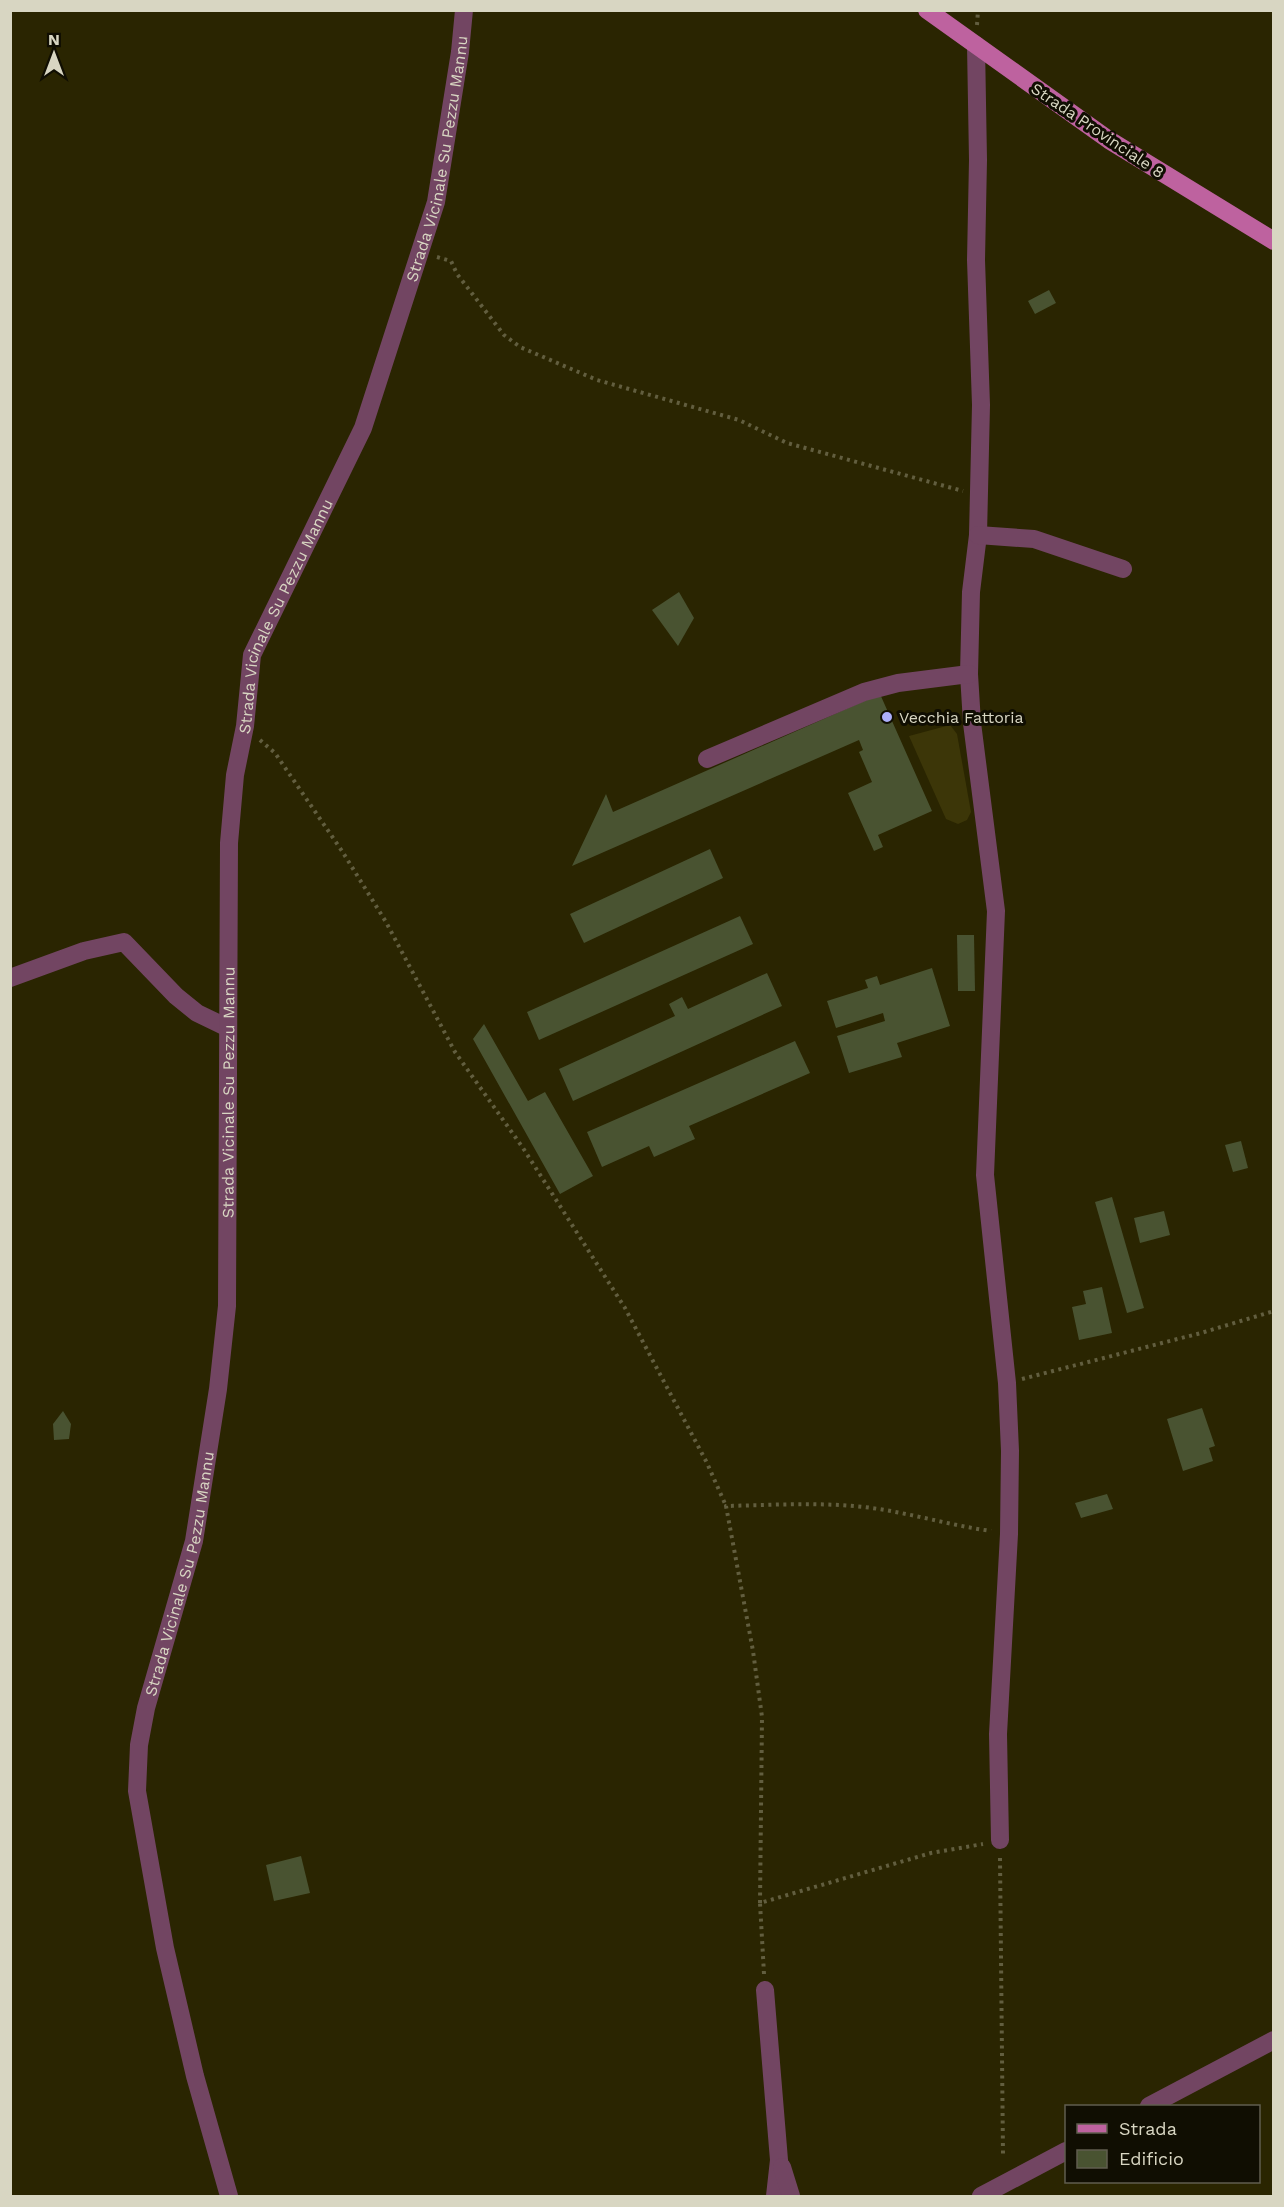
<svg xmlns="http://www.w3.org/2000/svg" width="1284" height="2207" font-family="'Work Sans',sans-serif">
<rect width="100%" height="100%" fill="#2a2501"/>
<!-- green -->
<polygon fill="#3c3608" points="950,725 957,734 971,812 967,820 958,824 946,819 909,736"/>
<!-- building -->
<g fill="#495331">
<polygon points="1049,290 1056,303 1035,314 1028,301"/>
<polygon points="679,592 694,618 678,646 652,610"/>
<polygon points="880,694 932,811 878,835 883,847 874,851 848,793 872,782 859,752 863,750 859,740 572,866 606,794 613,812"/>
<polygon points="710,849 723,878 584,943 570,914"/>
<polygon points="740,916 753,944 539,1040 527,1012"/>
<polygon points="957,935 974,935 975,991 958,991"/>
<polygon points="932,968 950,1026 897,1043 902,1057 849,1073 837,1036 885,1021 883,1013 836,1028 827,1001 868,988 865,980 877,976 880,985"/>
<polygon points="767,973 782,1006 573,1101 559,1069 675,1016 669,1004 682,997 688,1009"/>
<polygon points="484,1024 528,1101 545,1092 593,1176 560,1194 473,1039"/>
<polygon points="795,1041 810,1073 689,1126 695,1139 654,1157 649,1146 602,1167 587,1132"/>
<polygon points="1241,1141 1248,1168 1233,1172 1225,1145"/>
<polygon points="1112,1197 1144,1308 1127,1313 1095,1202"/>
<polygon points="1164,1211 1170,1235 1140,1243 1134,1218"/>
<polygon points="1102,1287 1112,1333 1079,1340 1072,1307 1086,1304 1083,1291"/>
<polygon points="1202,1408 1215,1446 1209,1448 1213,1461 1183,1471 1167,1419"/>
<polygon points="63,1411 71,1424 69,1439 54,1440 53,1424"/>
<polygon points="1107,1494 1113,1509 1081,1518 1075,1503"/>
<polygon points="301,1856 310,1893 274,1901 266,1865"/>
</g>
<g fill="none" stroke-linecap="round" stroke-linejoin="round">
<!-- path -->
<g stroke="#625e3f" stroke-width="4" stroke-dasharray="3 4.5" stroke-linecap="butt">
<polyline points="977,25 978,10"/>
<polyline points="437,257 451,261 457,274 504,335 520,347 597,380 739,420 787,443 963,491"/>
<polyline points="260,740 275,753 342,851 386,922 455,1052 523,1148 625,1308 707,1463 726,1506"/>
<polyline points="1022,1379 1201,1333 1274,1311"/>
<polyline points="1000,1858 1003,2155"/>
<path d="M760 1903 762 1717 753 1651 726 1506C772 1505 818 1502 864 1507 907 1512 948 1525 991 1531"/>
<polyline points="764,1974 760,1903 931,1853 983,1844"/>
</g>
<!-- minor -->
<g stroke="#724562" stroke-width="18">
<polyline points="976,45 978,160 976,260 981,405 978,535 971,592 969,674 972,723 996,911 985,1175 1007,1383 1010,1451 1009,1534 998,1734 1000,1840"/>
<polyline points="978,535 1034,539 1123,569"/>
<polyline points="707,759 864,692 898,683 969,674"/>
<polyline points="10,978 84,951 124,942 176,996 197,1013 228,1028"/>
<polyline points="765,1990 779,2160 775,2196"/>
<polyline points="1149,2106 1274,2040"/>
<polyline points="782,2167 791,2196"/>
<path id="s1" d="M229 2196 195 2076 165 1948 137 1791 139 1745 146 1708 194 1541 218 1389 227 1306 229 843 235 775 245 726 252 655 363 428 436 202 460 52 464 10"/>
<polyline points="981,2196 1066,2151"/>
</g>
<!-- major -->
<polyline stroke="#be629f" stroke-width="18" points="927,10 1109,140 1274,241"/>
</g>
<!-- markers -->
<circle fill="#acaffb" stroke="#100e02" stroke-width="2" cx="887" cy="717" r="6"/>
<g text-anchor="middle" stroke-width="6" stroke-linejoin="round" paint-order="stroke">
<!-- street labels -->
<g font-size="16" fill="#d8d6c2" stroke="#100e02">
<text transform="translate(1098 130) rotate(34)" y="6">Strada Provinciale 8</text>
<text dy="6" stroke="none"><textPath href="#s1" startOffset="2096">Strada Vicinale Su Pezzu Mannu</textPath></text>
<text dy="6" stroke="none"><textPath href="#s1" startOffset="1610">Strada Vicinale Su Pezzu Mannu</textPath></text>
<text dy="6" stroke="none"><textPath href="#s1" startOffset="1124">Strada Vicinale Su Pezzu Mannu</textPath></text>
<text dy="6" stroke="none"><textPath href="#s1" startOffset="638">Strada Vicinale Su Pezzu Mannu</textPath></text>
</g>
<!-- poi labels -->
<g font-size="16" fill="#d8d6c2" stroke="#100e02" text-anchor="start">
<text x="899" y="723">Vecchia Fattoria</text>
</g>
</g>
<!-- border -->
<rect width="1284" height="2207" fill="none" stroke="#d8d6c2" stroke-width="24"/>
<!-- legend -->
<rect x="1065" y="2105" width="195" height="78" fill="#100e02" stroke="#605e4f" stroke-width="1.5"/>
<rect x="1077" y="2124" width="30" height="9" fill="#be629f" stroke="#605e4f" stroke-width="1.5"/>
<text x="1119" y="2135" font-size="18" fill="#d8d6c2">Strada</text>
<rect x="1077" y="2150" width="30" height="18" fill="#495331" stroke="#605e4f" stroke-width="1.5"/>
<text x="1119" y="2165" font-size="18" fill="#d8d6c2">Edificio</text>
<!-- north arrow -->
<g transform="translate(54 54)" stroke="#100e02" stroke-width="4.5" paint-order="stroke">
<path d="M0-4.5L10 22L0 15L-10 22Z" fill="#d8d6c2"/>
<text y="-9" font-size="16" font-weight="bold" text-anchor="middle" fill="#d8d6c2">N</text>
</g>
</svg>
